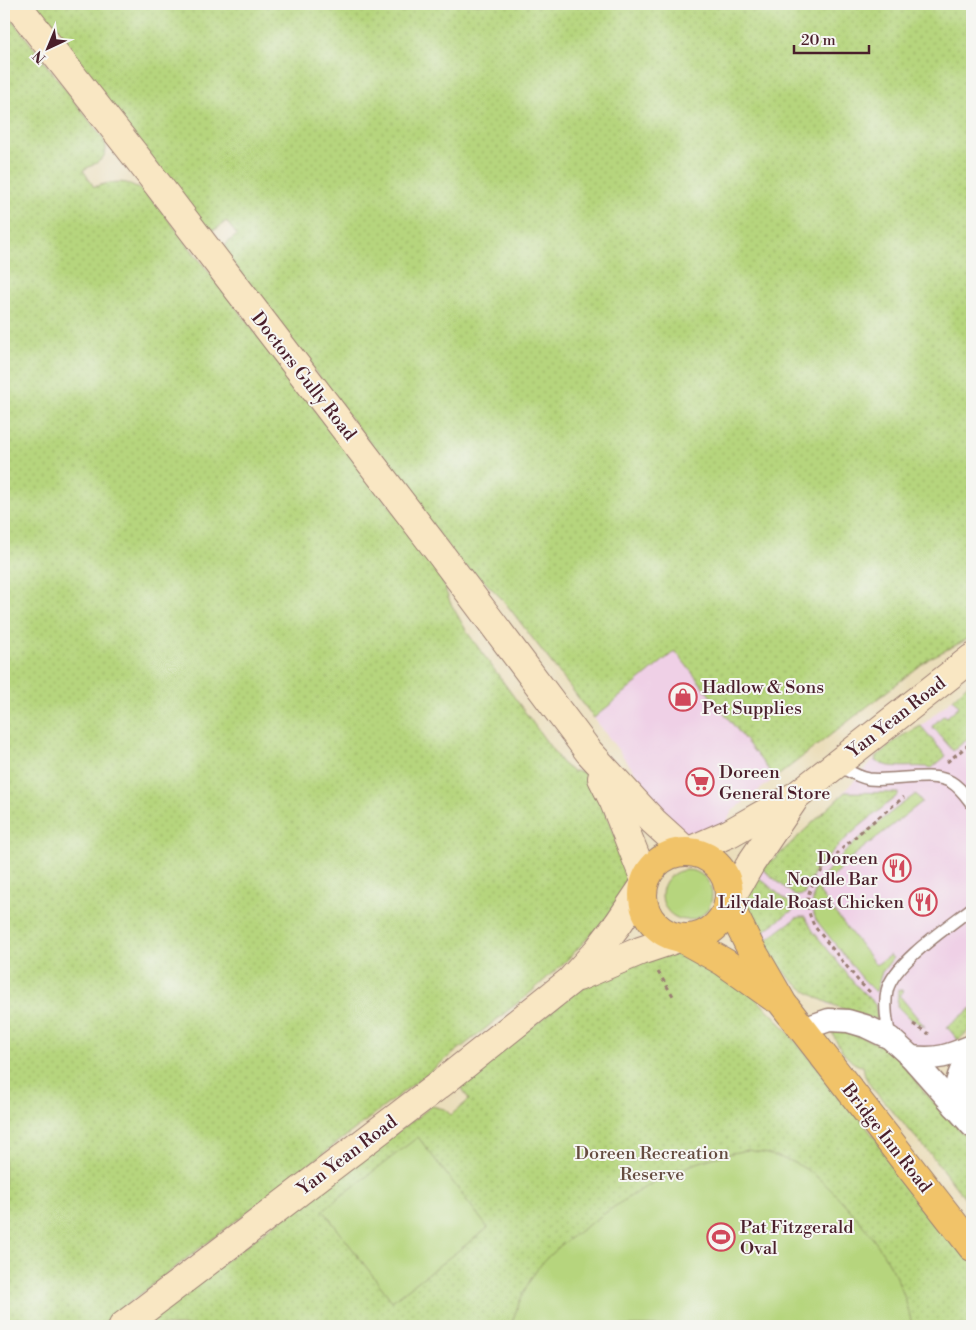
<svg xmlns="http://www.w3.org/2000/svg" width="976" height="1330" font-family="'Libre Bodoni',serif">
<defs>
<pattern id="grass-dots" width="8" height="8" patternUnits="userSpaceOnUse" patternTransform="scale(1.25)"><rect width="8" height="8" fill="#b6d57d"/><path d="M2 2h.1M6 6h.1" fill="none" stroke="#9eb66c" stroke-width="1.8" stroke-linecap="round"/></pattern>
</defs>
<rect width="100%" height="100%" fill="#f6f6f2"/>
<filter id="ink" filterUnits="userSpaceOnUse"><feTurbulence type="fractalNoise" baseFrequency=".02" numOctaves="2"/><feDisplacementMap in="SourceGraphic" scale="10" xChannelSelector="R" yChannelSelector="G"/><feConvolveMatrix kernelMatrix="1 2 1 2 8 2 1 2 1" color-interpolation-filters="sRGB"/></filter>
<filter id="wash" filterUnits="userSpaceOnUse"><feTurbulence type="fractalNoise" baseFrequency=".0096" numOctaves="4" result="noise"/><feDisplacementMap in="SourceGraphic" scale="20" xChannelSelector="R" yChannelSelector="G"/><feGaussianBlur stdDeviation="1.12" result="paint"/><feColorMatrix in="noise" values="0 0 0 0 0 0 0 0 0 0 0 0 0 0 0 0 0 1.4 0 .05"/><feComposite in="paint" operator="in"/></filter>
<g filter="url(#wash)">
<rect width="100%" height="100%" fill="#ebdebb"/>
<!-- built -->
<g fill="#efd0e6">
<polygon points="675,651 775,778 732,811 725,826 712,833 687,836 654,811 655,799 594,718"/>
<polygon points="972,680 972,1028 950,1046 924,1050 914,1046 891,1027 828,1004 800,986 787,975 762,943 745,900 766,861 774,859 826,811 876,757 900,737 921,726 964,689"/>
</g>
<!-- grass -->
<g fill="url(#grass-dots)" stroke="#807a54">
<polygon points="28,4 972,4 972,637 930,658 775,778 675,651 594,718 503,600 483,580 461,563 223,250 227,243 237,235 226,221 218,228 210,231"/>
<path d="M4 9 104 140C111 158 97 163 83 170L94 187C128 176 137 184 160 209L437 567 450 602 467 632 562 763 572 771 586 772 598 793 622 854 626 872V883L624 892 607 917 567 960 530 993 476 1036 99 1326H4Z"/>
<polygon points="972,680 972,735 953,751 932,726 944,715 947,717 959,706 953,699"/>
<path d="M921 726 946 756 932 768C915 764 891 771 875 761L876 757 900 737Z"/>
<path d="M845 792 898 793V795C870 819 813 859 804 895L795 896 760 867 766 861 774 859 787 847Z"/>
<path d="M756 875 793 906V910L757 936C743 904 742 907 756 875Z"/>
<path d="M800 917H805L813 931 855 984 875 1004 878 1020C845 1010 810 1000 786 974 777 964 770 953 762 943L796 918Z"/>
<polygon points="665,952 688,952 752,995 775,1017 854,1111 972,1262 972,1326 139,1326 432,1106 444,1109 451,1115 469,1100 462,1088 462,1082 575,993 603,977"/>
<polygon points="972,1008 972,1028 958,1040 947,1027"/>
<path d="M839 1028 878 1044 896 1056 926 1094 972 1143V1208L932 1156 872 1088 865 1076 863 1066C850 1066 837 1045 833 1034L834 1031Z"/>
</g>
<!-- garden -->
<g fill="#b6d57d" stroke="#807a54">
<path d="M916 794 922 802 848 860 819 892 876 965 890 955 893 958 882 972 876 992 862 978 816 920C811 910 812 895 817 886 835 855 886 815 916 794Z"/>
<circle cx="687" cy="895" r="25"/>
<polygon points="898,989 904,991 899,995 925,1027 909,1018 897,1006"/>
<polygon points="418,1137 488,1228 392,1301 323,1210"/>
<path d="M748 1150C770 1154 795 1160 813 1174 838 1193 875 1237 890 1265 901 1284 908 1305 912 1326H511C518 1303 527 1281 543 1262 557 1247 574 1235 591 1223 643 1186 683 1161 748 1150Z"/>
</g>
</g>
<g filter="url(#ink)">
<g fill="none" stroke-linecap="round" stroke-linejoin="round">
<!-- lane casing -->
<g stroke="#9a7e73" stroke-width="14">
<g id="lane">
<path d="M837 765C847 770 857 777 869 779 892 782 932 771 951 782 960 787 966 796 972 804"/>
<path d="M890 1037C887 1022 884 1007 887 991 893 963 949 926 972 908"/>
</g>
</g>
<!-- street casing -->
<g stroke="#9a7e73" stroke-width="25">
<g id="street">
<polyline points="803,1029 829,1020 848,1021 865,1026 890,1038 911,1057 972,1126"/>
<path d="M911 1057C938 1060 948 1056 972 1046"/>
<path d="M954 1106C955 1081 960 1071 972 1048"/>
</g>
</g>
<!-- secondary casing -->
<g stroke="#9a7e73" stroke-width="30">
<g id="secondary">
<polyline points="16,4 142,164 439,552 589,752 653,821 686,851"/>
<polyline points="602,778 614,802 645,880"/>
<polyline points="689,851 730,833 797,795 972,658"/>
<polyline points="729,901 751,863 793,801"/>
<polyline points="578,977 640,951 679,938"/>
<polyline points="123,1326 443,1082 570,981 598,950 618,924 643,887"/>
</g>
</g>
<!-- primary casing -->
<g stroke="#9a7e73" stroke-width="30">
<g id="primary">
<circle cx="686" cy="895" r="43"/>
<polyline points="728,903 749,945 783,1004 972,1247"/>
<polyline points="681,938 724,962 773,997"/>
</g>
</g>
<!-- path -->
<g stroke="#9a7e73" stroke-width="3" stroke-dasharray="4 4" stroke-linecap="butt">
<polyline points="947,762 972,742"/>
<polyline points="658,972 675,999"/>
<path d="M870 992 860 983 815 927C810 918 807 908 808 897 813 866 879 817 904 797"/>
<polyline points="913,1024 929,1034"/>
</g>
<!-- lane -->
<use href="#lane" stroke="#fff" stroke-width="11"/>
<!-- street -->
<use href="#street" stroke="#fff" stroke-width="22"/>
<!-- secondary -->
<use href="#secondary" stroke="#f9e7c3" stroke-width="28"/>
<!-- primary -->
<use href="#primary" stroke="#f1c369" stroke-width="28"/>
</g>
</g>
<!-- icons -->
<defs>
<g id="shop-ring" transform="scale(1.4375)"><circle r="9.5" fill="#f6f6f2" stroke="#d1495b" stroke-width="1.5"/><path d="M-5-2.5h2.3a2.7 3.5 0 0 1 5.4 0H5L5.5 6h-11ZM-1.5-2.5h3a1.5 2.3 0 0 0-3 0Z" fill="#d1495b"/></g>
<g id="supermarket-ring" transform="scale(1.4375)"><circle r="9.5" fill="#f6f6f2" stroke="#d1495b" stroke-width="1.5"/><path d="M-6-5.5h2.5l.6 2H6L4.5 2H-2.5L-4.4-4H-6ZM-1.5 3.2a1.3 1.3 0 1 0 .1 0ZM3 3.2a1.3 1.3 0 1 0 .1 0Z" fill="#d1495b"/></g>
<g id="restaurant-ring" transform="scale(1.4375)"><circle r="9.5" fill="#f6f6f2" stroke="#d1495b" stroke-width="1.5"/><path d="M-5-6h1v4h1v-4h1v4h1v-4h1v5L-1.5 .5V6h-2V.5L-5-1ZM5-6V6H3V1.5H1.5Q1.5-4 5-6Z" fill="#d1495b"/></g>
<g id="stadium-ring" transform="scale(1.4375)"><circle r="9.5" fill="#f6f6f2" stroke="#d1495b" stroke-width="1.5"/><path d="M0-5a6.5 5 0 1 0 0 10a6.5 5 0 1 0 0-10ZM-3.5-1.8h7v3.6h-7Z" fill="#d1495b"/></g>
</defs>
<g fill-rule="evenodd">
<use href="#shop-ring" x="683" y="697"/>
<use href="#supermarket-ring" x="700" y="782"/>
<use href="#restaurant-ring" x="897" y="868"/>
<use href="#restaurant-ring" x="923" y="902"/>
<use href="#stadium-ring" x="721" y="1237"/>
</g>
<g text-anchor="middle" stroke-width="4" stroke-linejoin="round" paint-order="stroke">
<!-- street labels -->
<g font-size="18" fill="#4a1f2b" stroke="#f6f6f2">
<text transform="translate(304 376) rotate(52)" y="6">Doctors Gully Road</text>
<text transform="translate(896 717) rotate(-38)" y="6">Yan Yean Road</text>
<text transform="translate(887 1138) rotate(52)" y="6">Bridge Inn Road</text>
<text transform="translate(347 1155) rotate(-37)" y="6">Yan Yean Road</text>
</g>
<!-- poi labels -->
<g font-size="18" fill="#4a1f2b" stroke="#f6f6f2" text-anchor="start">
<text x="702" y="693">Hadlow &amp; Sons<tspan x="702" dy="21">Pet Supplies</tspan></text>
<text x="719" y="778">Doreen<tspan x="719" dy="21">General Store</tspan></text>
<text x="878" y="864" text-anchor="end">Doreen<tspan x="878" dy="21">Noodle Bar</tspan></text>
<text x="904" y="908" text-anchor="end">Lilydale Roast Chicken</text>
<text x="740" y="1233">Pat Fitzgerald<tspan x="740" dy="21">Oval</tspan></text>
</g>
<!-- park labels -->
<g font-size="18" fill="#654c40" stroke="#f6f6f2">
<text x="652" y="1159">Doreen Recreation<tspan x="652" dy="21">Reserve</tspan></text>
</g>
</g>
<!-- margin -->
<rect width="976" height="1330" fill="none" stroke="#f6f6f2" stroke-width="20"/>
<!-- north arrow -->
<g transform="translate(48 48) rotate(224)" stroke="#f6f6f2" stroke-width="4" paint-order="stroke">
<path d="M0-4L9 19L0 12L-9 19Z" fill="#4a1f2b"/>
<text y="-8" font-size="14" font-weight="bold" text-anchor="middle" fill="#4a1f2b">N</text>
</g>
<!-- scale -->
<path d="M794 45v8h75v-8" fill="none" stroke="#4a1f2b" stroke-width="2.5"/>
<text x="801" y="45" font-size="15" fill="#4a1f2b" stroke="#f6f6f2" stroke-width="4" paint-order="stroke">20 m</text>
</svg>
